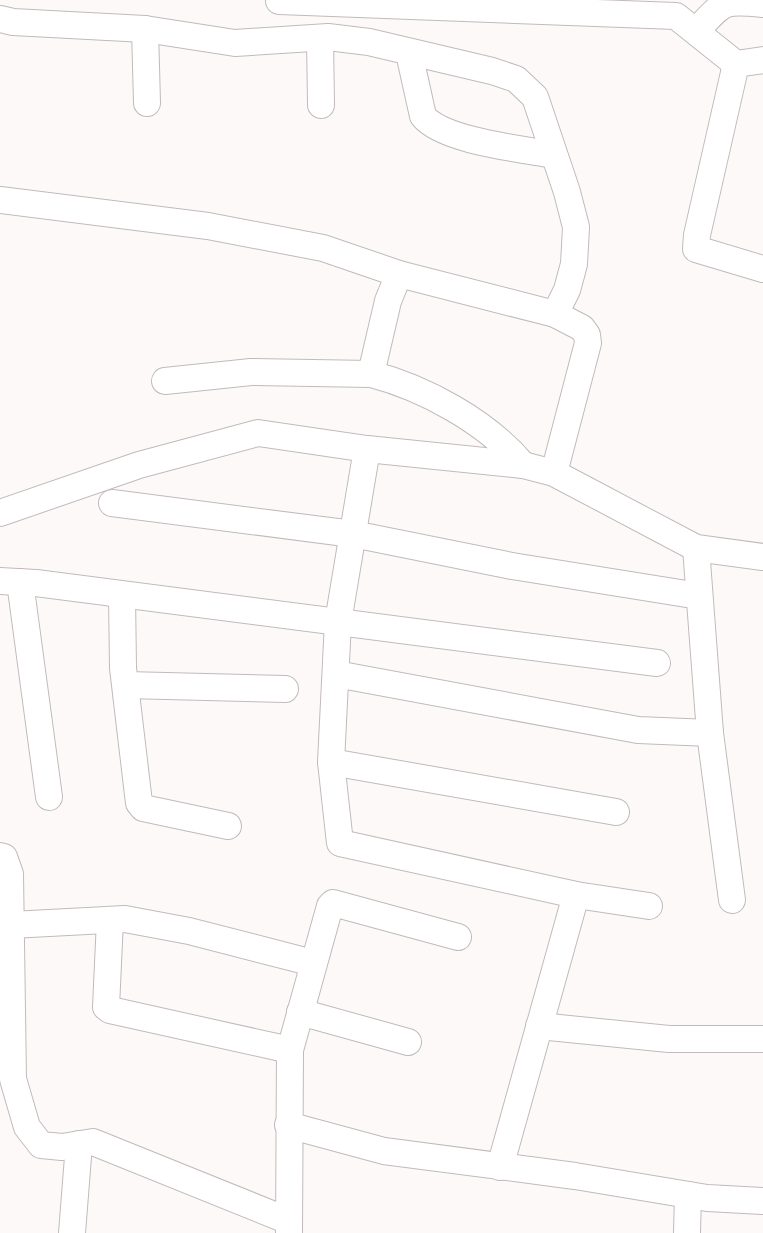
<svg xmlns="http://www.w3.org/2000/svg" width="763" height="1233" font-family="'Libre Baskerville',serif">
<rect width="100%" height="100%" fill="#fef9f9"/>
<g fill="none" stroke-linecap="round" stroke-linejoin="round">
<!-- minor casing -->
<g stroke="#c2baba" stroke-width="28">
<g id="minor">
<polyline points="279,1 676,16 736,64"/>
<polyline points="0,19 13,22 145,29 235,43 328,37 369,42 492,71 516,79 535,97 567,192 576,227 574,264 567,290 555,314"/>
<polyline points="145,29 147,103"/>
<path d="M696 31C725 1 721 0 763 4"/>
<polyline points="320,38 321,105"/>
<path d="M409 53 423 116C443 141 522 149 554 155"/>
<polyline points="763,60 736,64 697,235 696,249 763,269"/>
<polyline points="0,200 208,226 323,248 399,274 555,314 582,328 587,335 588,343 554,473"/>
<path d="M371 374C425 388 487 422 523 465"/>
<polyline points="165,381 251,372 371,374 388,301 399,274"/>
<polyline points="367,449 338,622 331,762 340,843 576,895 649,906"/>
<polyline points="112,503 353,534 512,566 699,596"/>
<polyline points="0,513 139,465 258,433 367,449 523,465 554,473 696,548 763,557"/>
<polyline points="696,548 710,733 732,900"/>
<polyline points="0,581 36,583 657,663"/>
<polyline points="20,582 49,797"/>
<polyline points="122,595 123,668 139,803 143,808 228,826"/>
<polyline points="336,674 638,730 710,733"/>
<polyline points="126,685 285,689"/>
<polyline points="331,762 616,812"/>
<polyline points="0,856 4,857 10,874 13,1079 27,1127 41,1145 62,1147 93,1142 289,1221"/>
<polyline points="110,920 106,1007 110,1010 290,1050"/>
<polyline points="11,925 125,919 189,931 313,963"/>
<polyline points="300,1012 408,1042"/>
<polyline points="539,1026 669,1039 763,1039"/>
<polyline points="288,1125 384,1151 575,1176 707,1198 763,1201"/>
<polyline points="500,1167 576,895"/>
<polyline points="72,1233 79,1144"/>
<polyline points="289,1233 290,1050 330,906 333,903 458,937"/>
<polyline points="687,1233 688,1195"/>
</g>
</g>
<!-- minor -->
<use href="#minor" stroke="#fff" stroke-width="26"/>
</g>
</svg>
